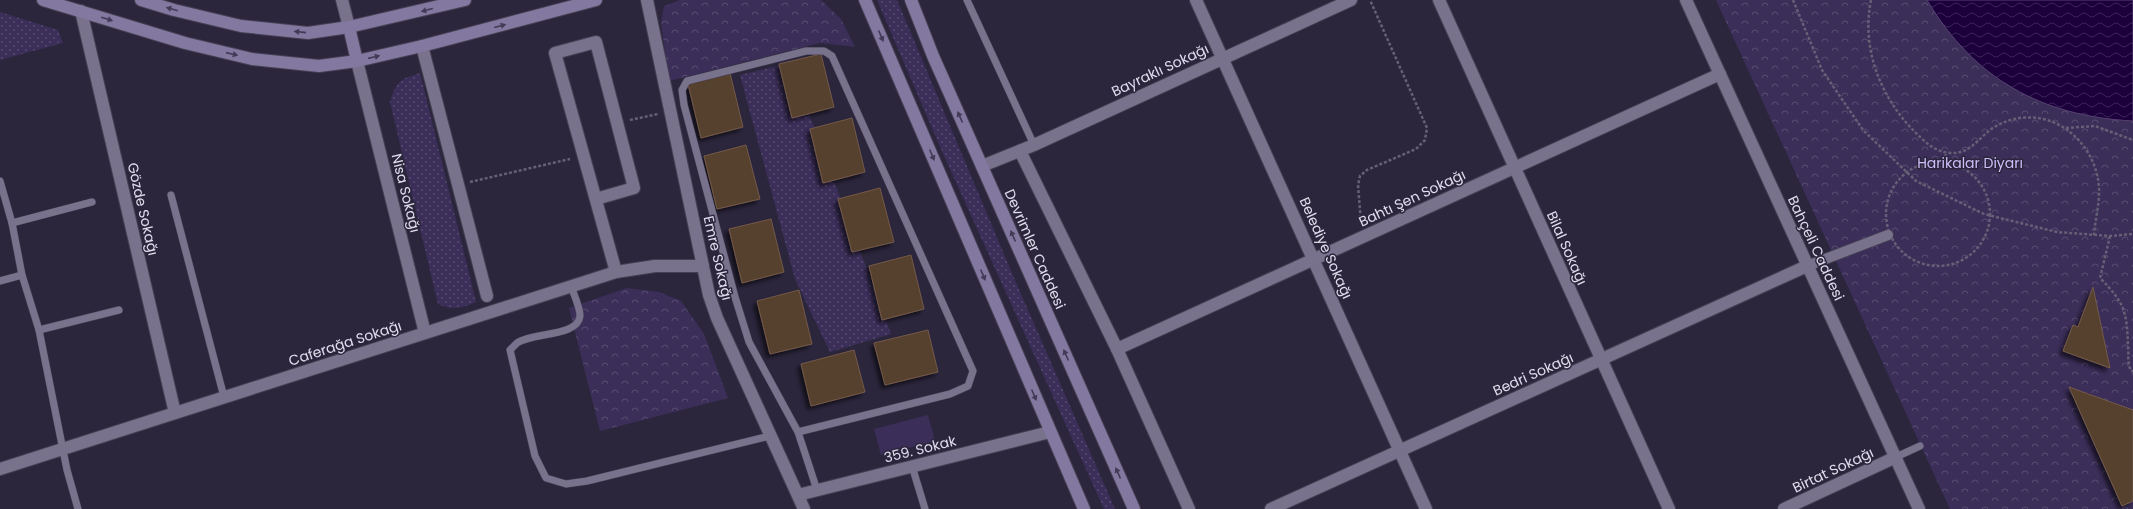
<svg xmlns="http://www.w3.org/2000/svg" width="2133" height="509" font-family="Poppins,sans-serif">
<defs>
<pattern id="grass-dots" width="8" height="8" patternUnits="userSpaceOnUse"><rect width="8" height="8" fill="#3b2e59"/><path d="M2 2h.1M6 6h.1" fill="none" stroke="#574c71" stroke-width="1.8" stroke-linecap="round"/></pattern>
<pattern id="park-crowns" width="20" height="18" patternUnits="userSpaceOnUse"><rect width="20" height="18" fill="#3b2e59"/><path d="M2 6a3 3 0 1 1 6 0M12 15a3 3 0 1 1 6 0" fill="none" stroke="#574c71"/></pattern>
<pattern id="water-waves" width="16" height="10" patternUnits="userSpaceOnUse"><rect width="16" height="10" fill="#1b003c"/><path d="M0 5q4-4 8 0t8 0" fill="none" stroke="#3c2558"/></pattern>
<filter id="shadow"><feDropShadow dx="-3.5" dy="3.5" stdDeviation="2" flood-color="#0009"/></filter>
</defs>
<rect width="100%" height="100%" fill="#2c263d"/>
<!-- grass -->
<g fill="url(#grass-dots)">
<polygon points="877,0 897,0 1014,278 1115,509 1104,509 941,149"/>
<polygon points="0,12 58,30 63,43 0,60"/>
<polygon points="790,63 891,334 830,352 795,279 740,75"/>
<path d="M420 73 476 302C462 308 452 311 438 304L390 102C396 82 400 79 420 73Z"/>
</g>
<!-- park -->
<g fill="url(#park-crowns)">
<polygon points="680,0 821,0 841,19 855,47 820,43 669,81 661,22 664,6"/>
<polygon points="1716,0 2133,0 2133,509 1950,509"/>
<polygon points="627,288 659,292 681,301 704,334 728,398 600,431 569,308"/>
</g>
<!-- pitch -->
<polygon fill="#3b2e59" points="928,415 935,441 881,455 874,429"/>
<!-- water -->
<path fill="url(#water-waves)" stroke="#564271" d="M1927 0H2133V121C2041 116 1974 79 1927 0Z"/>
<!-- building -->
<g fill="#563f2e" stroke="#735a49" filter="url(#shadow)">
<polygon points="821,54 834,107 792,118 779,64"/>
<polygon points="730,73 743,127 701,138 688,84"/>
<polygon points="852,118 865,172 823,183 810,129"/>
<polygon points="746,145 760,199 717,209 704,156"/>
<polygon points="880,188 894,242 852,252 838,199"/>
<polygon points="771,219 784,272 742,283 729,229"/>
<polygon points="911,255 924,309 882,320 869,266"/>
<polygon points="2093,287 2110,368 2063,351 2073,325 2078,327"/>
<polygon points="799,290 812,344 770,354 757,301"/>
<polygon points="928,330 938,372 885,385 874,343"/>
<polygon points="854,350 865,392 811,406 801,364"/>
<polygon points="2069,387 2133,410 2133,501 2122,506"/>
</g>
<g fill="none" stroke-linecap="round" stroke-linejoin="round">
<!-- service casing -->
<g stroke="#464053" stroke-width="8">
<g id="service">
<polyline points="967,0 1034,145"/>
<polyline points="0,181 12,223 22,275 39,330 67,470 78,509"/>
<polyline points="171,195 224,397"/>
<polyline points="12,223 92,202"/>
<polyline points="0,281 22,275"/>
<path d="M571 286C574 295 580 307 580 316 578 337 532 332 517 343 515 345 512 348 510 350L535 456 546 478 566 484 587 481 770 436"/>
<polyline points="39,330 119,310"/>
<polyline points="798,432 950,394 968,386 973,371 832,56 824,51 806,51 687,81 682,90 684,105 735,297 749,342 798,432 817,490"/>
<polyline points="1896,457 1920,446"/>
<polyline points="912,466 925,509"/>
</g>
</g>
<!-- pedestrian casing -->
<g stroke="#464053" stroke-width="12">
<polyline id="pedestrian" points="1807,266 1888,235"/>
</g>
<!-- minor casing -->
<g stroke="#464053" stroke-width="14">
<g id="minor">
<polyline points="342,0 349,27"/>
<polyline points="647,0 709,295 717,318 804,509"/>
<polyline points="1196,0 1426,509"/>
<polyline points="1439,0 1669,509"/>
<polyline points="81,11 175,413"/>
<polyline points="422,46 487,296"/>
<polyline points="357,61 425,333"/>
<polyline points="1020,151 1117,349 1189,509"/>
<polyline points="982,166 1034,145 1351,0"/>
<path d="M596 199 634 188 596 42 555 53C575 126 595 199 616 272"/>
<polyline points="1117,349 1720,74"/>
<polyline points="0,469 616,272 655,266 703,266"/>
<polyline points="798,495 1050,432"/>
<polyline points="1271,509 1807,266"/>
<polyline points="1784,509 1896,457"/>
</g>
</g>
<!-- tertiary casing -->
<g stroke="#464053" stroke-width="14">
<polyline id="tertiary" points="1686,0 1919,509"/>
</g>
<!-- secondary casing -->
<g stroke="#464053" stroke-width="14">
<g id="secondary">
<polyline points="43,0 185,43 252,59 319,66 357,61 422,46 596,0"/>
<polyline points="141,0 174,10 241,26 308,33 349,27 465,0"/>
<polyline points="865,0 1084,509"/>
<polyline points="911,0 933,56 1134,509"/>
<polyline points="349,27 357,61"/>
</g>
</g>
<!-- path -->
<g stroke="#656075" stroke-width="2.5" stroke-dasharray="3 2" stroke-linecap="butt">
<polyline points="1793,0 1822,70 1863,130 1916,181 1984,214 2057,232 2110,236 2133,234"/>
<path d="M1871 0C1861 50 1881 99 1917 134 1926 143 1936 152 1950 153 1973 155 1981 132 2000 124 2047 102 2095 138 2099 187 2100 202 2095 220 2094 235"/>
<polyline points="630,120 658,114"/>
<polyline points="2066,128 2095,126 2133,140"/>
<circle cx="1938" cy="214" r="52"/>
<polyline points="1945,162 1946,152"/>
<polyline points="470,182 570,159"/>
<polyline points="1361,223 1358,185 1360,176 1367,170 1416,149 1425,140 1427,128 1370,0"/>
<path d="M2110 236 2100 278C2125 303 2127 312 2128 347 2129 355 2127 363 2131 371H2133"/>
</g>
<!-- service -->
<use href="#service" stroke="#78728d" stroke-width="7"/>
<!-- pedestrian -->
<use href="#pedestrian" stroke="#78728d" stroke-width="10"/>
<!-- minor -->
<use href="#minor" stroke="#78728d" stroke-width="12"/>
<!-- tertiary -->
<use href="#tertiary" stroke="#78728d" stroke-width="12"/>
<!-- secondary -->
<use href="#secondary" stroke="#8278a0" stroke-width="12"/>
</g>
<!-- one-way arrows -->
<defs><path id="oneway-solid" d="M-6-.8H1V-3.2L6.5 0L1 3.2V.8H-6Z"/></defs>
<g fill="#423a56">
<use href="#oneway-solid" transform="translate(172 9) rotate(-164)"/>
<use href="#oneway-solid" transform="translate(427 10) rotate(165)"/>
<use href="#oneway-solid" transform="translate(107 19) rotate(17)"/>
<use href="#oneway-solid" transform="translate(500 26) rotate(-15)"/>
<use href="#oneway-solid" transform="translate(300 32) rotate(-174)"/>
<use href="#oneway-solid" transform="translate(881 36) rotate(67)"/>
<use href="#oneway-solid" transform="translate(232 54) rotate(13)"/>
<use href="#oneway-solid" transform="translate(374 57) rotate(-13)"/>
<use href="#oneway-solid" transform="translate(960 117) rotate(-114)"/>
<use href="#oneway-solid" transform="translate(932 155) rotate(67)"/>
<use href="#oneway-solid" transform="translate(1013 236) rotate(-114)"/>
<use href="#oneway-solid" transform="translate(983 275) rotate(67)"/>
<use href="#oneway-solid" transform="translate(1066 355) rotate(-114)"/>
<use href="#oneway-solid" transform="translate(1034 395) rotate(67)"/>
<use href="#oneway-solid" transform="translate(1118 473) rotate(-114)"/>
</g>
<g text-anchor="middle" stroke-width="3" stroke-linejoin="round" paint-order="stroke">
<!-- street labels -->
<g font-size="14" fill="#e0ddec" stroke="#2c263d">
<text transform="translate(1160 70) rotate(-25)" y="5">Bayraklı Sokağı</text>
<text transform="translate(406 193) rotate(76)" y="5">Nisa Sokağı</text>
<text transform="translate(1412 198) rotate(-25)" y="5">Bahtı Şen Sokağı</text>
<text transform="translate(143 209) rotate(77)" y="5">Gözde Sokağı</text>
<text transform="translate(1326 248) rotate(66)" y="5">Belediye Sokağı</text>
<text transform="translate(1567 248) rotate(66)" y="5">Bilal Sokağı</text>
<text transform="translate(1816 248) rotate(65)" y="5">Bahçeli Caddesi</text>
<text transform="translate(1035 249) rotate(66)" y="5">Devrimler Caddesi</text>
<text transform="translate(718 258) rotate(77)" y="5">Emre Sokağı</text>
<text transform="translate(345 343) rotate(-18)" y="5">Caferağa Sokağı</text>
<text transform="translate(1533 374) rotate(-24)" y="5">Bedri Sokağı</text>
<text transform="translate(920 449) rotate(-14)" y="5">359. Sokak</text>
<text transform="translate(1833 470) rotate(-25)" y="5">Birtat Sokağı</text>
</g>
<!-- park labels -->
<g font-size="14" fill="#ccbef8" stroke="#2c263d">
<text x="1970" y="168">Harikalar Diyarı</text>
</g>
</g>
</svg>
